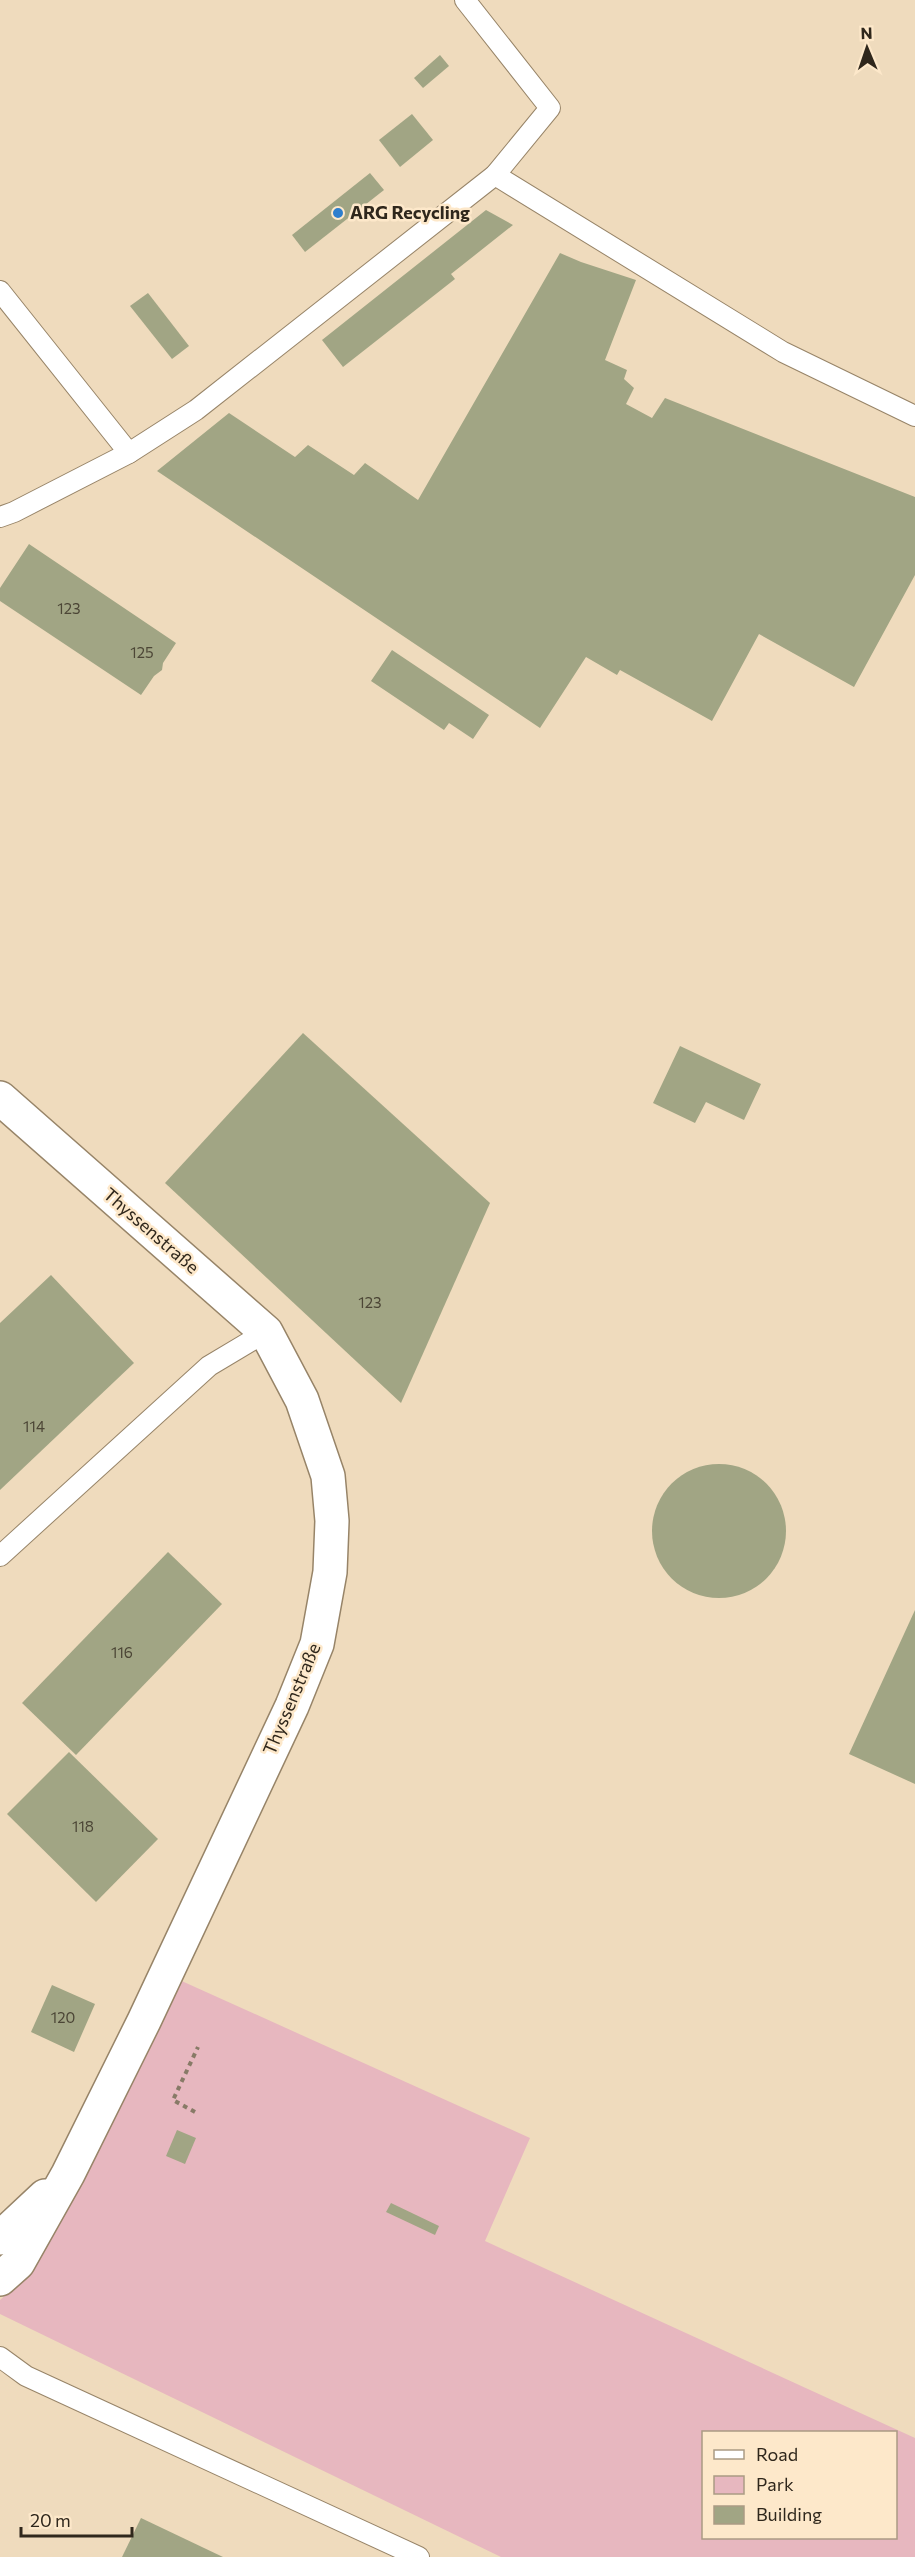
<svg xmlns="http://www.w3.org/2000/svg" width="915" height="2557" font-family="Commissioner,sans-serif">
<rect width="100%" height="100%" fill="#efdbbd"/>
<!-- green -->
<path fill="#e7b7bf" fill-rule="evenodd" d="M175 1978 530 2138 485 2241 915 2438V2557H501L0 2314V2300L21 2282ZM704 2432H896V2538H704Z"/>
<!-- building -->
<g fill="#a1a584">
<polygon points="440,55 449,66 423,88 414,78"/>
<polygon points="412,114 433,140 400,167 379,140"/>
<polygon points="370,173 384,190 305,252 292,235"/>
<polygon points="486,210 513,225 451,274 455,279 343,367 322,340"/>
<polygon points="560,253 581,262 636,280 605,360 627,370 624,379 634,388 626,404 652,418 665,398 915,497 915,575 854,687 759,634 712,721 620,670 617,675 586,657 540,728 157,471 229,413 295,457 308,445 354,475 365,463 418,500"/>
<polygon points="148,293 189,346 172,359 130,306"/>
<polygon points="29,544 176,643 163,663 162,670 154,676 141,695 0,601 0,588"/>
<polygon points="392,650 489,715 473,739 449,723 444,730 371,681"/>
<polygon points="303,1033 490,1203 401,1403 165,1183"/>
<polygon points="680,1046 761,1084 744,1120 706,1102 695,1123 653,1103"/>
<polygon points="51,1275 134,1363 0,1490 0,1323"/>
<circle cx="719" cy="1531" r="67"/>
<polygon points="168,1552 222,1604 76,1755 22,1703"/>
<polygon points="915,1610 915,1784 849,1754"/>
<polygon points="69,1752 158,1839 96,1902 7,1814"/>
<polygon points="52,1985 95,2004 74,2052 31,2032"/>
<polygon points="177,2130 196,2138 185,2164 166,2156"/>
<polygon points="391,2203 439,2226 435,2235 386,2212"/>
<polygon points="141,2518 223,2557 122,2557"/>
</g>
<g fill="none" stroke-linecap="round" stroke-linejoin="round">
<!-- lane casing -->
<g stroke="#978468" stroke-width="22">
<g id="lane">
<polyline points="495,175 783,352 915,416"/>
<polyline points="0,291 129,453"/>
<polyline points="0,517 14,512 129,453 196,410 495,175 550,108 465,0"/>
<polyline points="0,1556 209,1366 266,1332"/>
<polyline points="0,2357 26,2376 419,2557"/>
</g>
</g>
<!-- secondary casing -->
<g stroke="#978468" stroke-width="36">
<g id="secondary">
<polyline points="0,1098 266,1332 302,1400 328,1476 332,1521 330,1572 317,1644 292,1706 144,2021 68,2174 18,2263 0,2279"/>
<polyline points="0,2238 45,2196"/>
</g>
</g>
<!-- path -->
<polyline stroke="#887a67" stroke-width="4" stroke-dasharray="4.5 4.5" stroke-linecap="butt" points="195,2112 173,2100 198,2047"/>
<!-- lane -->
<use href="#lane" stroke="#fff" stroke-width="20"/>
<!-- secondary -->
<use href="#secondary" stroke="#fff" stroke-width="33"/>
</g>
<!-- markers -->
<circle fill="#2e7ecd" stroke="#fde8ca" stroke-width="2" cx="338" cy="213" r="6"/>
<g text-anchor="middle" stroke-width="5" stroke-linejoin="round" paint-order="stroke">
<!-- number labels -->
<g font-size="15" fill="#4c4636">
<text x="69" y="614">123</text>
<text x="142" y="658">125</text>
<text x="370" y="1308">123</text>
<text x="34" y="1432">114</text>
<text x="122" y="1658">116</text>
<text x="83" y="1832">118</text>
<text x="63" y="2023">120</text>
</g>
<!-- poi labels -->
<g font-size="18" font-weight="bold" fill="#2f271c" stroke="#fde8ca" text-anchor="start">
<text x="350" y="219">ARG Recycling</text>
</g>
<!-- street labels -->
<g font-size="18" fill="#2f271c" stroke="#fde8ca">
<text transform="translate(151 1231) rotate(41)" y="6">Thyssenstraße</text>
<text transform="translate(292 1699) rotate(-67)" y="6">Thyssenstraße</text>
</g>
</g>
<!-- legend -->
<rect x="702" y="2431" width="195" height="108" fill="#fde8ca" stroke="#ab9b84" stroke-width="1.5"/>
<rect x="714" y="2450" width="30" height="9" fill="#ffffff" stroke="#ab9b84" stroke-width="1.5"/>
<text x="756" y="2461" font-size="18" fill="#2f271c">Road</text>
<rect x="714" y="2476" width="30" height="18" fill="#e7b7bf" stroke="#ab9b84" stroke-width="1.5"/>
<text x="756" y="2491" font-size="18" fill="#2f271c">Park</text>
<rect x="714" y="2506" width="30" height="18" fill="#a1a584" stroke="#ab9b84" stroke-width="1.5"/>
<text x="756" y="2521" font-size="18" fill="#2f271c">Building</text>
<!-- north arrow -->
<g transform="translate(867 48) rotate(358)" stroke="#fde8ca" stroke-width="4.5" paint-order="stroke">
<path d="M0-4.5L10 22L0 15L-10 22Z" fill="#2f271c"/>
<text y="-9" font-size="16" font-weight="bold" text-anchor="middle" fill="#2f271c">N</text>
</g>
<!-- scale -->
<path d="M21 2527v9h111v-9" fill="none" stroke="#2f271c" stroke-width="3"/>
<text x="30" y="2527" font-size="18" fill="#2f271c" stroke="#fde8ca" stroke-width="4.5" paint-order="stroke">20 m</text>
</svg>
